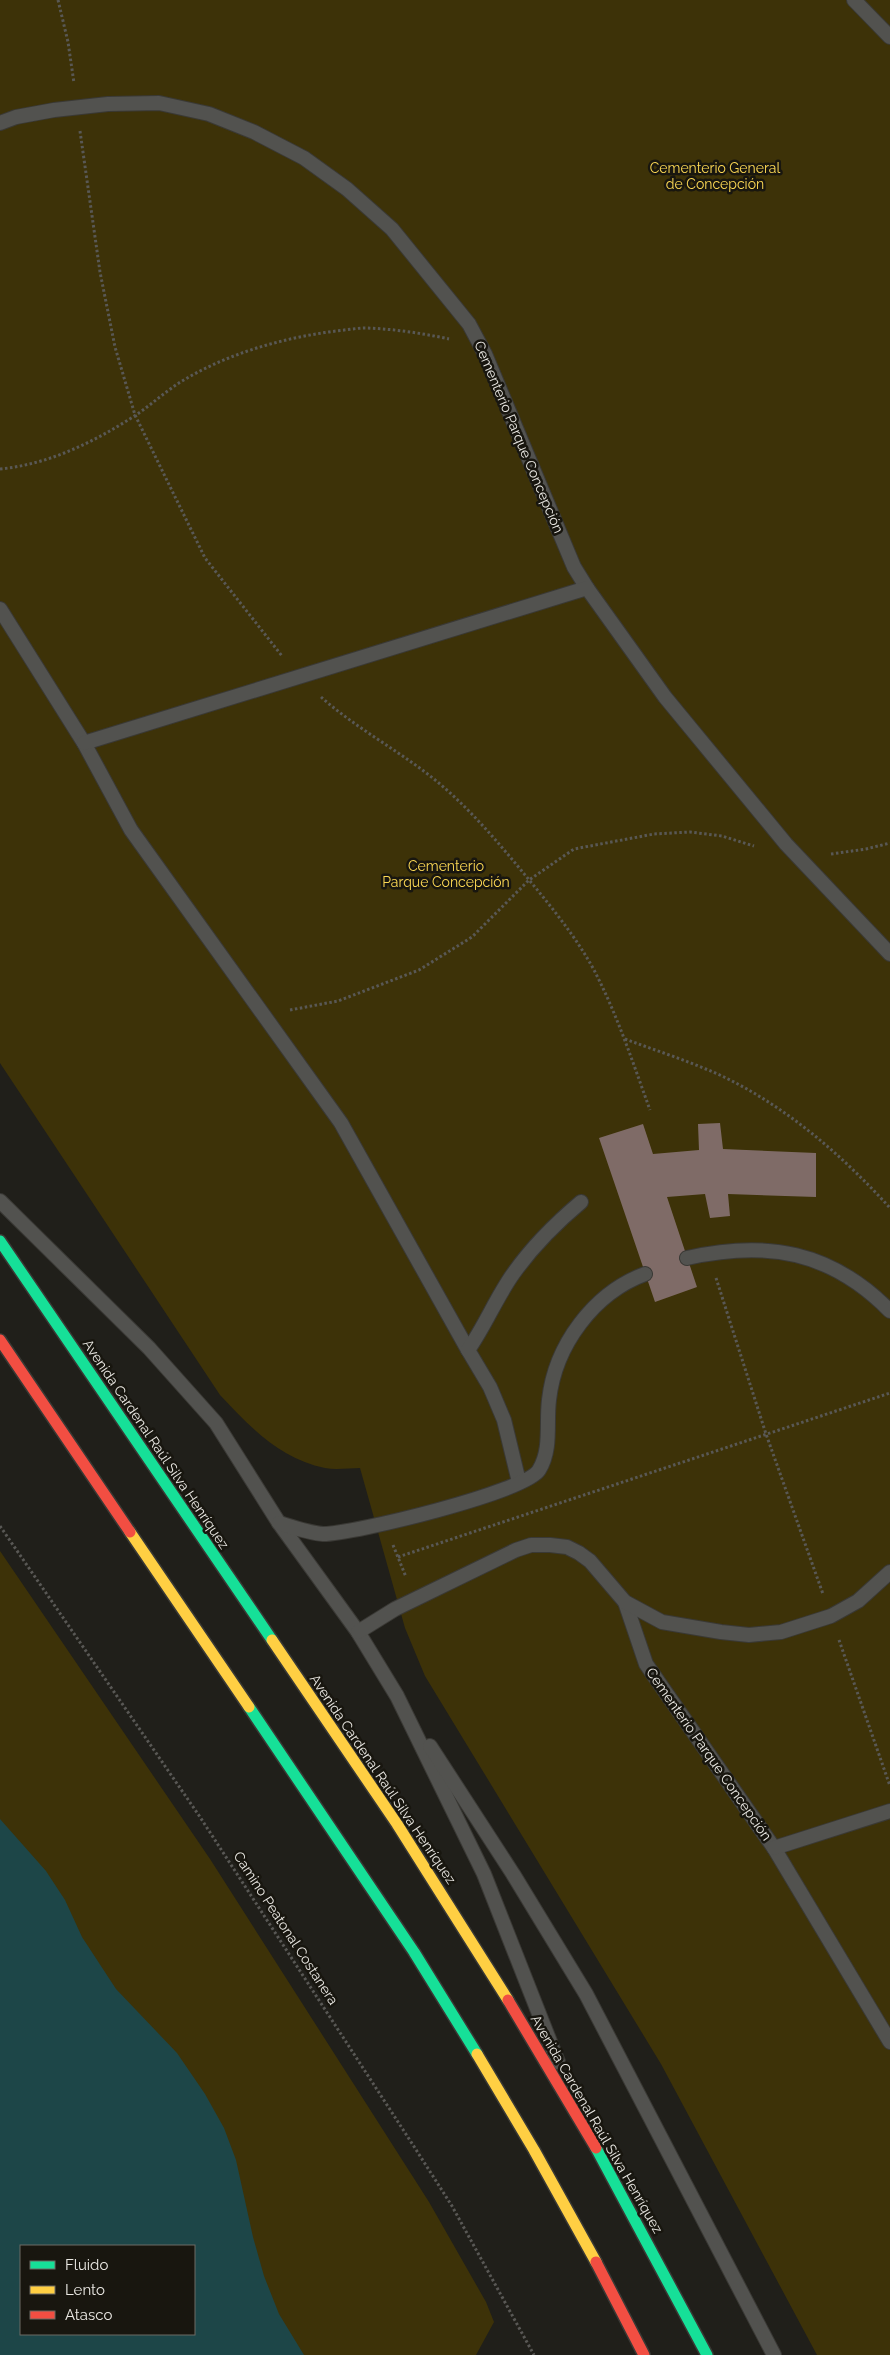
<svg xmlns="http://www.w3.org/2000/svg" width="890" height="2355" font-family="Raleway,sans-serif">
<rect width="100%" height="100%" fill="#201f1a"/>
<!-- green -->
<g fill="#3d3208" fill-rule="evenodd">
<path d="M0 0H890V2355H817L661 2064 425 1676 405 1628 360 1468C349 1468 336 1470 325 1468 280 1459 250 1427 220 1395L0 1063Z"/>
<path d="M0 1551 210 1859 429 2202 486 2302 494 2322 476 2355H0ZM21 2246H194V2334H21Z"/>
</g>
<!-- water -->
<path fill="#1d4648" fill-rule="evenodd" d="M0 1819 46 1871 65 1900 82 1937 116 1989 177 2053 205 2094 224 2128 236 2160 253 2237 264 2276 279 2314 304 2355H0ZM21 2246H194V2334H21Z"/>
<!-- building -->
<polygon fill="#7f6b67" points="720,1123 723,1149 816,1153 816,1197 728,1194 730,1216 710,1218 705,1194 667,1197 697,1287 655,1302 599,1138 643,1124 653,1154 699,1150 698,1124"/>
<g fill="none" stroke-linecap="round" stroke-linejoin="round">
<!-- lane casing -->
<g stroke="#3a3935" stroke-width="16">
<g id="lane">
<polyline points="854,0 890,37"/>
<polyline points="0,123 16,117 54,110 108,104 159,103 209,114 254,132 304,158 347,189 392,229 469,324 485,354 574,567 587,588"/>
<polyline points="0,609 84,743 131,830 341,1123 468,1350"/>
<polyline points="84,743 587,588 665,697 786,844 890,954"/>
<polyline points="0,1201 149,1348 216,1423 279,1523 358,1632 397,1696 484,1874 558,2062"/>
<path d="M687 1258C767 1240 831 1251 890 1311"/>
<path d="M519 1482 504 1420 490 1387 468 1350C485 1326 496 1298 513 1274 532 1247 556 1223 581 1202"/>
<path d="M279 1523C292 1527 309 1533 323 1534 353 1534 526 1492 539 1470 552 1449 546 1423 549 1400 555 1345 594 1293 645 1274"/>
<polyline points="625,1602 646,1664 774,1848 890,2042"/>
<polyline points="358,1632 395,1609 516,1550 531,1545 550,1545 567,1547 579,1553 590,1561 625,1602 662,1622 721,1632 749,1635 781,1632 831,1616 858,1601 890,1572"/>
<polyline points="430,1746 513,1874 586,1994 774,2355"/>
<polyline points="774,1848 890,1811"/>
</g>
</g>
<!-- fast casing -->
<g stroke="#3a3935" stroke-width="14">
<g id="fast">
<polyline points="0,1241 272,1640"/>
<polyline points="249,1707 414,1952 477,2054"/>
<polyline points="596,2148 707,2355"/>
</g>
</g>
<!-- slow casing -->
<g stroke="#3a3935" stroke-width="14">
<g id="slow">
<polyline points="130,1532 249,1707"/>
<polyline points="272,1640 397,1824 508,2000"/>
<polyline points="477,2054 534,2150 596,2262"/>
</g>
</g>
<!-- jam casing -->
<g stroke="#3a3935" stroke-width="14">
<g id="jam">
<polyline points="0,1340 130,1532"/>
<polyline points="508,2000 596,2148"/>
<polyline points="596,2262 644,2355"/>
</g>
</g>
<!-- path -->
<g stroke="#595855" stroke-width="3" stroke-dasharray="2.5 2.5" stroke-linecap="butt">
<polyline points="58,0 68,42 74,83"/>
<polyline points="80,131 100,272 115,347 135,415 205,558 282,656"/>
<path d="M0 469C50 464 94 442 136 415 152 404 166 391 182 381 229 353 282 338 336 331 346 330 356 328 366 328 394 329 421 333 449 339"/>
<path d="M321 697C358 730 402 752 440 784 474 813 502 847 530 881 553 909 576 937 594 970 617 1014 633 1063 650 1110"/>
<polyline points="831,854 866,849 890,843"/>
<polyline points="290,1010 338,1001 419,970 472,937 529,880 574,849 654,834 690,832 722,836 754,846"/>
<path d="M625 1039C657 1051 692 1062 724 1077 788 1108 843 1156 890 1208"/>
<polyline points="716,1278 766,1434 823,1594"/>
<polyline points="0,1526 200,1817 413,2145 452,2206 534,2355"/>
<polyline points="393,1545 406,1577"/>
<polyline points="398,1557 890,1393"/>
<polyline points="839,1640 890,1786"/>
</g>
<!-- lane -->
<use href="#lane" stroke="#52524f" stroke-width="14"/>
<!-- fast -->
<use href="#fast" stroke="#16e098" stroke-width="11"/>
<!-- slow -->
<use href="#slow" stroke="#ffcf43" stroke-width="11"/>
<!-- jam -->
<use href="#jam" stroke="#f24e42" stroke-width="11"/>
</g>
<g text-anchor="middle" stroke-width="5" stroke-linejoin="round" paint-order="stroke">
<!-- park labels -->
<g font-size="14" fill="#fdd954" stroke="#18160f">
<text x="715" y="173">Cementerio General<tspan x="715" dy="16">de Concepción</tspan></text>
<text x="446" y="871">Cementerio<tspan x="446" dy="16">Parque Concepción</tspan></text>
</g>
<!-- street labels -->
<g font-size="14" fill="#eae8e3" stroke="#18160f">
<text transform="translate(519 437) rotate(67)" y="5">Cementerio Parque Concepción</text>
<text transform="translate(156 1444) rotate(56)" y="5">Avenida Cardenal Raúl Silva Henríquez</text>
<text transform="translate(709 1754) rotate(55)" y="5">Cementerio Parque Concepción</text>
<text transform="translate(383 1779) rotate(56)" y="5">Avenida Cardenal Raúl Silva Henríquez</text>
<text transform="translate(286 1928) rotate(57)" y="5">Camino Peatonal Costanera</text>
<text transform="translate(597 2124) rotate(60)" y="5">Avenida Cardenal Raúl Silva Henríquez</text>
</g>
</g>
<!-- legend -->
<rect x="20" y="2245" width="175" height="90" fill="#18160f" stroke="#6c6a64"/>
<rect x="30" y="2261" width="25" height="8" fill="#16e098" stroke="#6c6a64"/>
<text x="65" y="2270" font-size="15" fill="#eae8e3">Fluido</text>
<rect x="30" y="2286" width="25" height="8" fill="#ffcf43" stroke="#6c6a64"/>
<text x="65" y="2295" font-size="15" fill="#eae8e3">Lento</text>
<rect x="30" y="2311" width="25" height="8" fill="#f24e42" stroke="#6c6a64"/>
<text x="65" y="2320" font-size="15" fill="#eae8e3">Atasco</text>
</svg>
